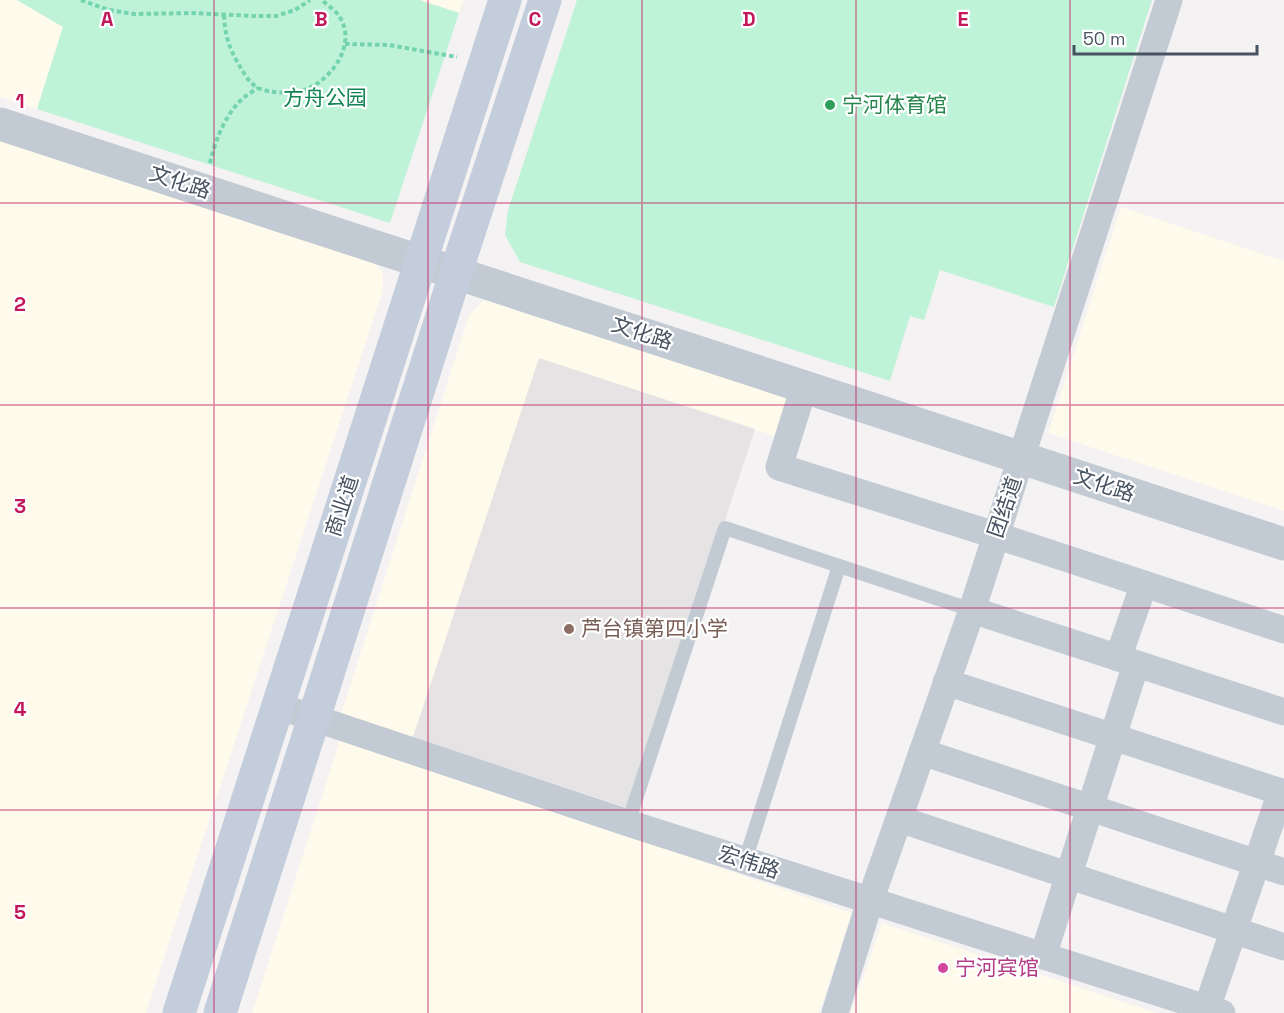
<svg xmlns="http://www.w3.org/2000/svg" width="1284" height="1013" font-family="'Space Grotesk','Noto Sans SC',sans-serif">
<rect width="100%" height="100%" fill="#f4f2f2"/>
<!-- commercial -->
<g fill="#fefaec">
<polygon points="0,0 17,0 63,27 37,109 0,97"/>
<polygon points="420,0 464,0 459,13"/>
<polygon points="0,138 373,262 383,273 383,290 146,1013 0,1013"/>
<polygon points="1121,207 1284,261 1284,511 1048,433"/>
<polygon points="486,298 790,397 777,437 539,359 413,737 341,714 469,315"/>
<polygon points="340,740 504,794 852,913 819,1013 252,1013"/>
<polygon points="882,923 1157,1013 851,1013"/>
</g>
<!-- education -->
<polygon fill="#e5e3e4" points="539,358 755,429 630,809 413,737"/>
<!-- green -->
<g fill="#bff3d8">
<polygon points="17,0 420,0 459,13 390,223 37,109 63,27"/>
<polygon points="577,0 1152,0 1054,307 940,270 924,320 910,316 890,381 520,262 505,235 508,210"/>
</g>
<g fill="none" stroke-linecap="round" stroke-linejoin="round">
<!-- path -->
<g stroke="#74d4ae" stroke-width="4" stroke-dasharray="4.5 3" stroke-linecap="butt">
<polyline points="81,0 109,10 134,14 192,13 254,16 276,16 295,10 310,0"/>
<path d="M224 15C225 34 228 46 238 63 243 72 249 83 258 88 271 94 296 94 309 88 334 77 357 42 339 16 335 10 327 5 322 0"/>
<polyline points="345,44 389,45 457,57"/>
<path d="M210 163C215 141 225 115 242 99 247 95 253 91 258 88"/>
</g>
<!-- service -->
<g stroke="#c2cad4" stroke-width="14">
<polyline points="628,823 725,528 972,610"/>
<polyline points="745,861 839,566"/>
</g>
<!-- minor -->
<g stroke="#c2cad4" stroke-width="27">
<polyline points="804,387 779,467 995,535 1284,630"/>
<polyline points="972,610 1284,712"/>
<polyline points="1118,658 1144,584"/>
<polyline points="946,682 1284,793"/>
<polyline points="278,706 628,823 1222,1013"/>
<polyline points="922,752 1284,872"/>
<polyline points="899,819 1284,947"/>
<polyline points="1043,956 1136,664"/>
<polyline points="1207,1008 1281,792"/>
<polyline points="835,1013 870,901 972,610 1169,0"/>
</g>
<!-- tertiary -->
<path stroke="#c2cad4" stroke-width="33" d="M0 124C428 263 856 404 1284 544"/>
<!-- secondary -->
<g stroke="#c4cddb" stroke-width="33">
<polyline points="179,1013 505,0"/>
<polyline points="220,1013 456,272 545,0"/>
</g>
</g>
<!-- grid -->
<path fill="none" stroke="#c2185b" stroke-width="1.5" stroke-opacity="0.55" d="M214 0V1013M428 0V1013M642 0V1013M856 0V1013M1070 0V1013M0 203H1284M0 405H1284M0 608H1284M0 810H1284"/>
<!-- markers -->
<circle fill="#2e9e5b" stroke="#fff" stroke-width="2" cx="830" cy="105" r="6"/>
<circle fill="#8d6e63" stroke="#fff" stroke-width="2" cx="569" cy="629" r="6"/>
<circle fill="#d1479c" stroke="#fff" stroke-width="2" cx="943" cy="968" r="6"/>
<g text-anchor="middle" stroke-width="4.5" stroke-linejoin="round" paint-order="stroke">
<!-- park labels -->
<g font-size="21" fill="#118355" stroke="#fff">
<text x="325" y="105">方舟公园</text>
</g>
<!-- leisure labels -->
<g font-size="21" fill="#27864d" stroke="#fff" text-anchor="start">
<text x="842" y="112">宁河体育馆</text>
</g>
<!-- street labels -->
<g font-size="21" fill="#485361" stroke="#fff">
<text transform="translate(180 182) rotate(18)" y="7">文化路</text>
<text transform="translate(642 333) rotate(18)" y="7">文化路</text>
<text transform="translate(1104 485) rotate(18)" y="7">文化路</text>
<text transform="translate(342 506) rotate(-72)" y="7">商业道</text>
<text transform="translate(1005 507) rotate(-71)" y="7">团结道</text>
<text transform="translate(749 862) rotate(18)" y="7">宏伟路</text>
</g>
<!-- education labels -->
<g font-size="21" fill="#785e54" stroke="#fff" text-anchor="start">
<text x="581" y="636">芦台镇第四小学</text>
</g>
<!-- hotel labels -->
<g font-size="21" fill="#b23c85" stroke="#fff" text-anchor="start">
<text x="955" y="975">宁河宾馆</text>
</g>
</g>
<g font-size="20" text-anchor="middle" font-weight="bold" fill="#c2185b" stroke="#fff" stroke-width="4.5" stroke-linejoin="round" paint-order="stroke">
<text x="107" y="26">A</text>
<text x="321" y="26">B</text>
<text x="535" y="26">C</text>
<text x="749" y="26">D</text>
<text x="963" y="26">E</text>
<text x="20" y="108">1</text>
<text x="20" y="311">2</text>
<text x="20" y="513">3</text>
<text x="20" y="716">4</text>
<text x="20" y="919">5</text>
</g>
<!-- scale -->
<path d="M1074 45v9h183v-9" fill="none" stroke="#485361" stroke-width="3"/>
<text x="1083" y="45" font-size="18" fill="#485361" stroke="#ffffff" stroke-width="4.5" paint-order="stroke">50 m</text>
</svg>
